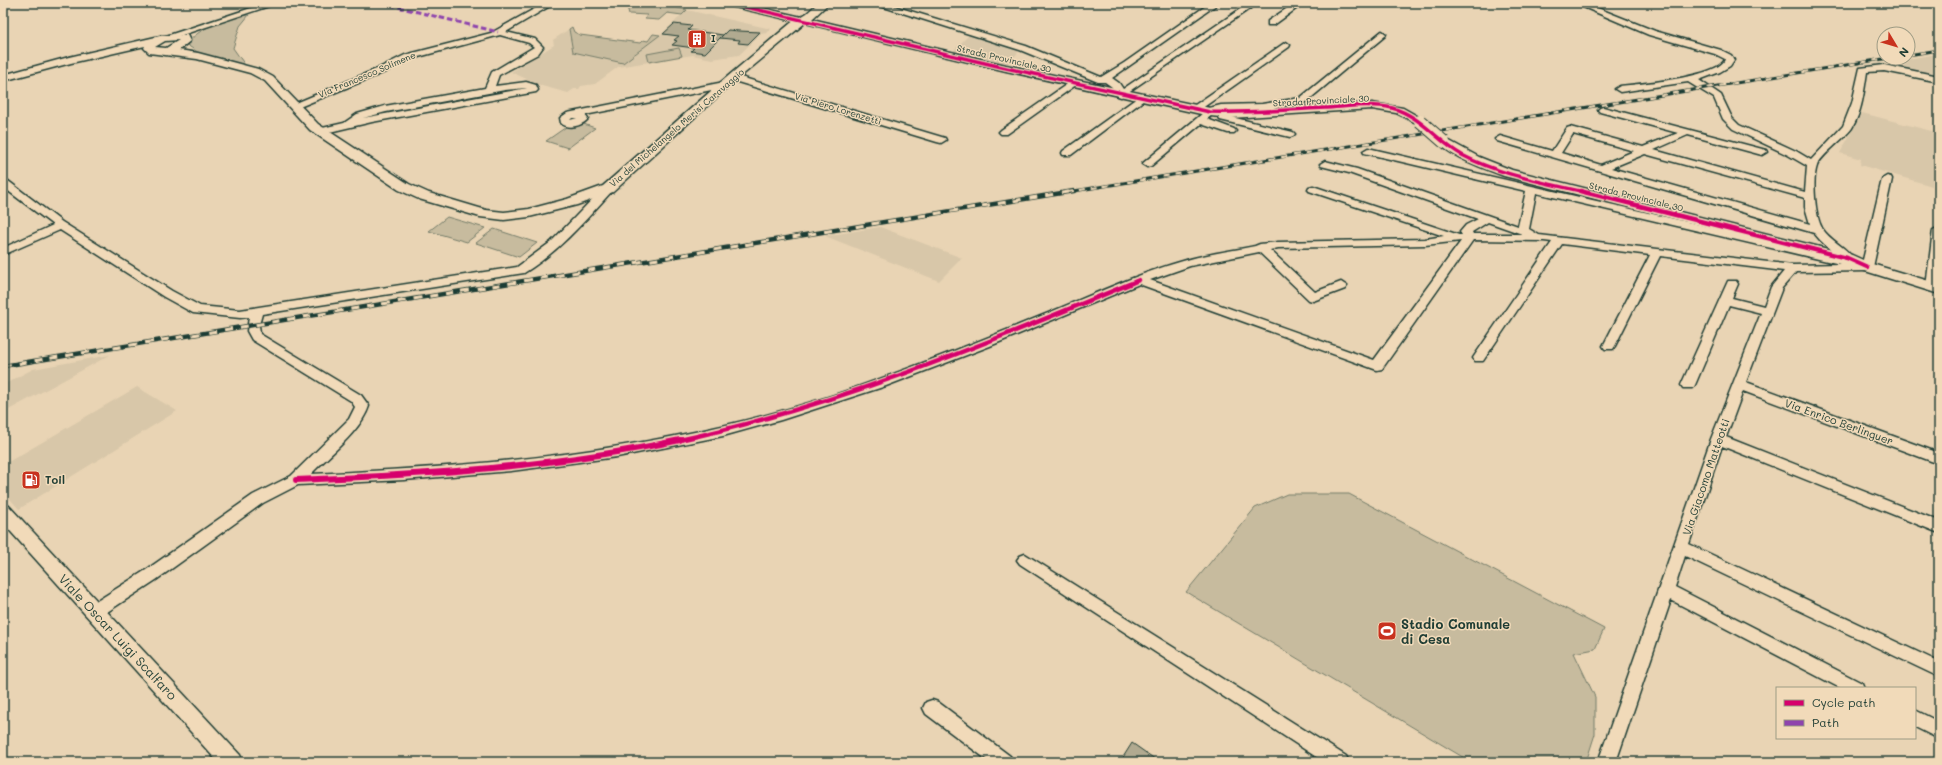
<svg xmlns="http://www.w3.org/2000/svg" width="1942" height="765" font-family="Mali,sans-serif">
<rect width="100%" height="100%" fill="#e9d4b4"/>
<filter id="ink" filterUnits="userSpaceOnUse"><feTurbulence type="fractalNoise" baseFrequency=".025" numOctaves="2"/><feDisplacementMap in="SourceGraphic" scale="8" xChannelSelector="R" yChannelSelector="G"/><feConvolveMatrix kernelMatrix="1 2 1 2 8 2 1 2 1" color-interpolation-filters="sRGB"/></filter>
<g filter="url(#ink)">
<!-- built -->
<g fill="#d8c7a9">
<polygon points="687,10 771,29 767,33 761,34 739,55 712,59 693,55 618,67 595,84 581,86 579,89 574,89 568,93 542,86 511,72 554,45 553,40 569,29 573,52 623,63 663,33"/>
<polygon points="971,33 1021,49 1007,65 952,52"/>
<polygon points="1939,54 1939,77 1875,64"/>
<polygon points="1862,113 1939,133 1939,188 1860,165 1861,159 1840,153"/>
<polygon points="880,227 962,258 939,281 825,236"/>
<polygon points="110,355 3,413 3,385 33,369"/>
<polygon points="137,387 177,411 19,509 3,491 3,465"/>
</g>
<!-- green -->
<g fill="#c7bb9e" stroke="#737c69">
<polygon points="626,3 657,3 687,10 682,15 667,13 659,20 645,19 647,15 629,14"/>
<path d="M249 15 240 26 233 48 245 65 202 55 187 45C196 28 230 16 249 15Z"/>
<polygon points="572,27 574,32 580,35 640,43 643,40 648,41 653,34 660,35 623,63 573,52 569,29"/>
<polygon points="679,48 682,56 649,62 647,54"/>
<polygon points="581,123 595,128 568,148 546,141 569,125"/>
<polygon points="447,217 485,228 467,242 429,231"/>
<polygon points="494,229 537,243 519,257 476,243"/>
<polygon points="1287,494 1349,494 1604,629 1595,649 1574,653 1595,697 1595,734 1586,762 1471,762 1186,592 1255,508"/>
</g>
<!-- building -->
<g fill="#b1aa90" stroke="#1f3d34">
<polygon points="674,24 692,26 688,30 723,35 705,53 691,51 694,48 672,45 677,41 674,40 679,36 663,34"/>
<polygon points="728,30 739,31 760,32 748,44 738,43 740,40 720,38"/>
<polygon points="1132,743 1159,762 1120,762"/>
</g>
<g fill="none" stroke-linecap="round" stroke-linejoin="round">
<!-- minor casing -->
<g stroke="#1f3d34" stroke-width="3">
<g id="minor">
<polygon points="266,3 278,3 167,40 163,37"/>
<path d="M545 3H555L506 32 535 39 543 47 538 54 499 75 495 86 526 82 536 85 538 90 536 92 372 122 321 134 316 131 318 129 344 123 357 114 385 106 485 88 492 72 534 47 529 43 500 35 411 59 385 72 297 108 294 109 289 106 379 68 405 55 491 33ZM526 88H527L363 118 386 112 505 90Z"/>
<polygon points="725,3 740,3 806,18 807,20 803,23 726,5"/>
<polygon points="871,3 884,3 1026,46 1101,77 1124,63 1210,3 1219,3 1112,78 1119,83 1123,89 1249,3 1258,3 1121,97 1118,96 1112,87 1105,82 1098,82 1020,50"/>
<polygon points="1295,3 1304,3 1274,25 1268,25 1268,21"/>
<path d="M1574 3H1585L1655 31 1721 50 1731 55 1734 60 1730 66 1720 72 1699 80 1721 95 1732 118 1739 125 1796 151 1811 160 1843 126 1852 103 1860 68 1884 65 1939 76V82L1884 71 1867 72C1864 91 1862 112 1852 128 1844 139 1820 156 1817 166 1812 180 1815 216 1822 228 1830 241 1845 246 1853 258L1851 260 1854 261 1855 264H1862L1882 179 1887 176 1891 177 1892 179 1873 267 1867 271 1796 272 1782 288 1746 382 1939 453V464L1743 391 1726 437 1939 521V533L1722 446 1689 544 1939 662V677L1685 556 1675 587 1862 683 1864 688H1840L1671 600 1616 762H1598L1711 439 1761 313 1729 305 1695 385 1693 388H1683L1681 385 1728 281H1736L1738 284 1732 298 1764 306 1771 287 1784 271 1660 256 1615 346 1613 349H1605L1603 346 1650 255 1562 244 1483 361H1475L1473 358 1475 355 1552 242 1544 241 1473 240 1382 369 1377 370 1139 284 990 346 886 386 781 420 723 436 617 457 511 471 404 480 298 485 263 503 156 580 101 616 95 618 89 616 87 611 89 606 146 570 253 495 291 476 349 419 355 407 351 401 252 340 247 331 249 317 240 318 193 313 164 297 60 230 3 255V248L53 225 3 187V179L7 180 62 222 172 291 200 306 240 310 517 267 551 242 604 187H612L613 189 612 191C585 221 558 252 524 273L262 314 259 325 260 334 361 395 369 406C361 431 329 455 311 474 484 467 658 451 825 398 898 374 970 345 1041 316 1088 297 1134 275 1183 261 1206 254 1231 251 1255 246L1260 244 1278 242 1425 239 1444 236 1309 191 1308 189 1309 187 1313 186 1459 235H1462L1460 232 1466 225 1478 219 1349 173 1321 166 1320 164 1325 161 1357 169 1518 226 1526 191 1364 153 1363 151 1368 148 1838 257 1820 240 1814 233 1497 141 1495 139 1500 136 1552 151 1567 128 1570 127 1643 147 1678 133 1600 112 1598 110 1600 108 1603 107 1766 150 1767 152 1762 155 1688 135 1654 150 1805 192 1807 166 1788 155 1733 129 1723 119 1714 98 1688 82 1620 92 1615 89 1620 86C1639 84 1720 77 1725 59L1715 54 1649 35ZM1573 134 1634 151 1601 165 1561 153ZM1645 154 1805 198V207L1810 224 1611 168ZM1536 193 1840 264 1793 265 1539 235 1529 229ZM1488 222 1522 234H1473L1472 232ZM1461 241 1374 360 1150 280 1190 266 1259 252 1309 300 1313 301 1345 289 1347 286 1341 282 1315 292 1270 250 1278 248 1425 245Z"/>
<polygon points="1382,31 1386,34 1385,36 1306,102 1262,110 1223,111 1227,116 1293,132 1295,134 1293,136 1290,137 1220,120 1216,112 1207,119 1234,129 1236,131 1234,133 1228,133 1201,124 1151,166 1147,167 1142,164 1209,108 1221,105 1262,104 1300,98"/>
<polygon points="1286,42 1290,45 1289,47 1198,111 1192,111 1190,109 1192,107"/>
<polygon points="734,75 945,138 946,140 941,143 937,142 731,80 731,76"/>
<polygon points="1073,80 1078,83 1076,85 1007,134 1001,134 999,132 1001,130"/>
<path d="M724 82 729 85 727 87 585 115 588 119C582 126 568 130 561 123L560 118 567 113ZM572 118H577L570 120Z"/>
<polygon points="1141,95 1144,96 1146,98 1144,100 1071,155 1063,155 1062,153 1063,151"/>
<polygon points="1939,227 1938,287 1932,291 1926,287 1933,230"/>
<polygon points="1025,554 1346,756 1349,762 1324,762 1020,564 1017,560 1020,556"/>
<polygon points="932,700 938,702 1010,756 1013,762 990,762 926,714 923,708 926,702"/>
<polygon points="1915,710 1939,722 1939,739 1915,727"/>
</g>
</g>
<!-- tertiary casing -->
<g stroke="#1f3d34" stroke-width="3">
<g id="tertiary">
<path d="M818 3H829L812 19 1006 65 1210 108 1231 110 1372 103 1403 108 1426 121 1420 125 1396 113 1372 109 1231 118 1210 116 1006 71 805 23 728 87 613 192 577 205 529 217 504 220 480 217 419 199 399 190 310 130 265 81 250 73 197 59 149 53 144 48 145 46 71 63 3 81V75L69 57 160 36 187 35 190 41 179 50 198 53 258 69 273 77 318 124 409 184 429 193 486 210 504 212 529 209 567 199 603 186 720 83 791 23 807 13ZM179 40 166 48 155 47 165 41Z"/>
<path d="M1444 138 1479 157 1512 170 1852 255 1872 264 1939 284V294L1862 270 1842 261 1504 176C1487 170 1448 156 1438 142Z"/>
<polygon points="3,504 9,506 240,755 243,762 218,762 3,523"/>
</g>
</g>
<!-- minor -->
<use href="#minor" fill="#f1dab9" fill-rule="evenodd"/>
<!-- tertiary -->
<use href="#tertiary" fill="#f1dab9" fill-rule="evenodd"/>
<!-- rail-far1 casing -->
<g stroke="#1f3d34" stroke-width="3">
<g id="rail-far1">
<polyline points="1908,55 1939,50"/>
<polyline points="1068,192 1889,58"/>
</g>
</g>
<!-- rail casing -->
<g stroke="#1f3d34" stroke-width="4.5">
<polyline id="rail" points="3,366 1074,191"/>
</g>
<!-- rail-far1 -->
<use href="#rail-far1" stroke="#f1dab9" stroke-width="2" stroke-dasharray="6" stroke-linecap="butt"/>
<!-- rail -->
<use href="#rail" stroke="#f1dab9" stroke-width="3" stroke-dasharray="8" stroke-linecap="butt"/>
<!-- tertiary-bridge casing -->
<g stroke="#1f3d34" stroke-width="14" stroke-linecap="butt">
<polyline id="tertiary-bridge" points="1420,121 1444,142"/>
</g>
<!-- tertiary-bridge -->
<use href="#tertiary-bridge" stroke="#f1dab9" stroke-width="12"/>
<!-- quiet -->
<polyline stroke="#8e44ad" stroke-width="3" stroke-dasharray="5.5 3" stroke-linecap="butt" points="382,3 498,32"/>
<!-- cycleway-far2 casing -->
<g stroke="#f1dab9" stroke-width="5.5">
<path id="cycleway-far2" d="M729 3 1006 68 1210 112C1249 113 1287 110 1325 108 1346 107 1371 103 1392 108 1421 116 1437 141 1462 155 1500 175 1543 182 1584 192"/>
</g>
<!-- cycleway-far1 casing -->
<g stroke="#f1dab9" stroke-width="7">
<g id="cycleway-far1">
<polyline points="1580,191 1847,258 1867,267"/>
<path d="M675 441C839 406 985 344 1139 280"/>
</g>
</g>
<!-- cycleway casing -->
<g stroke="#f1dab9" stroke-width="8">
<path id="cycleway" d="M296 480C424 475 554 467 680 440"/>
</g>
<!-- cycleway-far2 -->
<use href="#cycleway-far2" stroke="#d6006c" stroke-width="3.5"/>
<!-- cycleway-far1 -->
<use href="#cycleway-far1" stroke="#d6006c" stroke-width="4.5"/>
<!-- cycleway -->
<use href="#cycleway" stroke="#d6006c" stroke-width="6"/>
</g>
</g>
<!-- icons -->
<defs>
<g id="building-square" transform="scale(1)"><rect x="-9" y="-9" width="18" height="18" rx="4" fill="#c8321e" stroke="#f1dab9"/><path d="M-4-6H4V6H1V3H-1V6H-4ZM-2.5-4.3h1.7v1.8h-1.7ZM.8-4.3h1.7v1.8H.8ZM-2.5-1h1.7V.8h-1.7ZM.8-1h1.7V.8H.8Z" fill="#fff"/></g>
<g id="fuel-square" transform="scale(1)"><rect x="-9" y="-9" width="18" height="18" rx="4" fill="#c8321e" stroke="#f1dab9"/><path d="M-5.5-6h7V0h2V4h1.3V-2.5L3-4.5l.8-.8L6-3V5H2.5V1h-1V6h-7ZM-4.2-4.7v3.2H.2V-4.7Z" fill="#fff"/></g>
<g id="stadium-square" transform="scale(1)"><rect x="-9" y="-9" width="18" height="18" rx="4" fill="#c8321e" stroke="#f1dab9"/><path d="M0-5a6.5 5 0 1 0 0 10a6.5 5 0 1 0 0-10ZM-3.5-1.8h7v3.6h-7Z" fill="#fff"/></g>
</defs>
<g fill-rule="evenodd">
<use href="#building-square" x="697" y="39"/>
<use href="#fuel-square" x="31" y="480"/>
<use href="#stadium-square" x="1387" y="631"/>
</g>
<g text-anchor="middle" stroke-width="3" stroke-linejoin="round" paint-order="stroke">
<!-- far-poi labels -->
<g font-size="9" font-weight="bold" fill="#1f3d34" stroke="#f1dab9" text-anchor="start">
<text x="711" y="42">I</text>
</g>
<!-- far-street labels -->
<g font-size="9" fill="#1f3d34" stroke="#f1dab9">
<text transform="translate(1004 59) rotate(13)" y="3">Strada Provinciale 30</text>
<text transform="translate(367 75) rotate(-23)" y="3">Via Francesco Solimene</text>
<text transform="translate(1321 101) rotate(-3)" y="3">Strada Provinciale 30</text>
<text transform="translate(838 109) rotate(17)" y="3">Via Piero Lorenzetti</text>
<text transform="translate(677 128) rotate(-41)" y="3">Via del Michelangelo Merisi Caravaggio</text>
<text transform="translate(1636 197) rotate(14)" y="3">Strada Provinciale 30</text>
</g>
<!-- street labels -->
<g font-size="11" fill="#1f3d34" stroke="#f1dab9">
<text transform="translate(1839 422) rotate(20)" y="4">Via Enrico Berlinguer</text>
<text transform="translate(1706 477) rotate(-71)" y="4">Via Giacomo Matteotti</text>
</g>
<!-- poi labels -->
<g font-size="11" font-weight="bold" fill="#1f3d34" stroke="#f1dab9" text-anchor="start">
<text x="45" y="484">Toil</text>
</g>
<!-- near-poi labels -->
<g font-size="13" font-weight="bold" fill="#1f3d34" stroke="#f1dab9" text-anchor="start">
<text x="1401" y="629">Stadio Comunale<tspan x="1401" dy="15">di Cesa</tspan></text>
</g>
<!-- near-street labels -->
<g font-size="13" fill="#1f3d34" stroke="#f1dab9">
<text transform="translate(118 637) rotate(47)" y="5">Viale Oscar Luigi Scalfaro</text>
</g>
</g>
<!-- margin -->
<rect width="1942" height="765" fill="none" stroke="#f1dab9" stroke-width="16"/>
<rect x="8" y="8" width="1926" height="749" fill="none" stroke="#1f3d34" stroke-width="1.5" filter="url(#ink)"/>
<!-- legend -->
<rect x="1776" y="687" width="140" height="52" fill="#f1dab9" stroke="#9d9b84"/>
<rect x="1784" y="700" width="20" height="6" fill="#d6006c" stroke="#9d9b84"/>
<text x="1812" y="707" font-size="12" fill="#1f3d34">Cycle path</text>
<rect x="1784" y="720" width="20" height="6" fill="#8e44ad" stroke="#9d9b84"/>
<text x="1812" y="727" font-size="12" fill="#1f3d34">Path</text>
<!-- north arrow -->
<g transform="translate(1896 46) rotate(128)"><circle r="19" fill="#f1dab9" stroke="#9d9b84"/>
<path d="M0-3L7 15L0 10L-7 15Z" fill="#c8321e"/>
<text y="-6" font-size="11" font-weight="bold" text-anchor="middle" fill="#1f3d34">N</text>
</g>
</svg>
